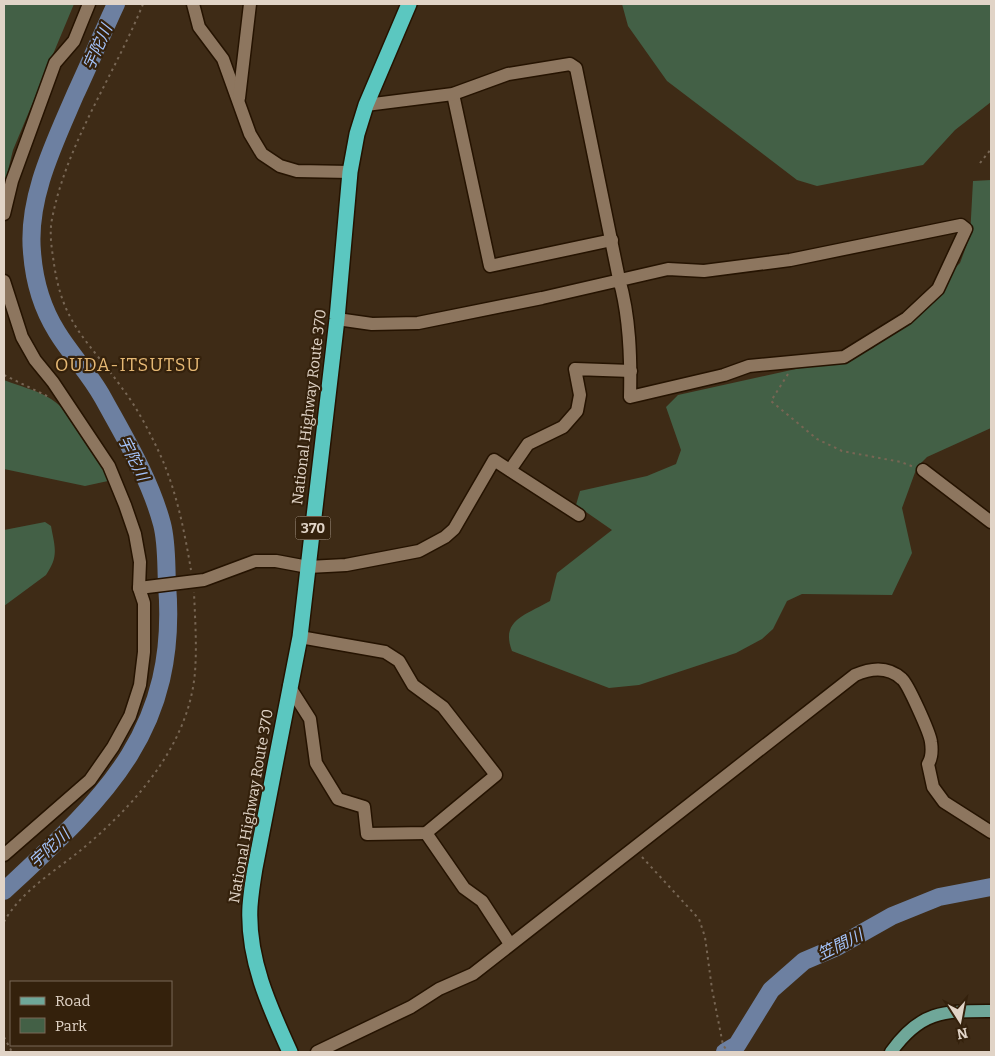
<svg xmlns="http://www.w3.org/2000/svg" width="995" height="1056" font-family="Bitter,'Noto Sans JP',serif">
<rect width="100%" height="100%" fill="#3e2b16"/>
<!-- green -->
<g fill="#436046">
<polygon points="4,4 74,4 13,150 4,187"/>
<polygon points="622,4 991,4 991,102 955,130 923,165 817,186 797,180 667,81 628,26"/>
<path d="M991 180V428L927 457 917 467 902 508 912 553 892 595 802 594 787 601 773 629 762 639 736 653 639 685 609 688 512 651C500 620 526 615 550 601L557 573 612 530 576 505 580 491 647 476 676 464 681 450 666 407 678 395 859 355 873 348 960 263 970 236 973 181Z"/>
<path d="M4 380C19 386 37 390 51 399 71 411 103 458 108 481L85 486 4 469Z"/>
<path d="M45 522 51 526C55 548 59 556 46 575L4 606V530Z"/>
</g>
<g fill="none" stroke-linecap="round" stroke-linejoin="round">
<!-- river -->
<g stroke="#6d80a1" stroke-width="18">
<path d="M4 891C104 798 179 732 167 584 166 565 167 543 162 524 150 479 125 438 103 398 90 374 71 355 57 332 42 308 34 280 32 252 27 198 54 144 75 95 89 65 102 34 116 4"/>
<polyline points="725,1052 737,1045 771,990 804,961 837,947 892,916 939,897 991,887"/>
</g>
<!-- minor casing -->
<g stroke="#251301" stroke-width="15">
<g id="minor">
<polyline points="193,4 199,27 223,59 250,134 262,154 280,166 297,171 350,172"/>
<polyline points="453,94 490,266 612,240"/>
<polyline points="239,98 250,4"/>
<polyline points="4,214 12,181 55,63 74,41 89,4"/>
<polyline points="4,281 22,337 35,360 53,382 109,466 125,505 135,534 140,562 139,588 144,603 144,652 140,685 130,716 113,747 90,780 4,855"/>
<path d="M337 319 372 324 418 323 542 298 668 269 704 271 790 260 961 225 966 229 938 289 907 318 844 357 749 366 724 375 630 397C631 358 630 317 619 279L576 68 570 64 508 74 453 94 366 105"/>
<polyline points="510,470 528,444 563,427 577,411 580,395 575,369 631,371"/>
<polyline points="923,470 991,522"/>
<polyline points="139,588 204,580 255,561 276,561 308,567 346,565 419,551 445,537 454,529 494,460 579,515"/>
<polyline points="289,686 310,719 316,763 338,799 364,807 367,834 426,833 496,775 443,707 413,685 399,661 385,652 300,637"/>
<polyline points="426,833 464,888 482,901 510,944"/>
<path d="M317 1052 411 1007 439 989 473 974 855 675C871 668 888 666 902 679 908 684 930 733 931 742 932 749 932 758 928 764L933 787 944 802 991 832"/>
</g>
</g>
<!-- major casing -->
<g stroke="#251301" stroke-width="15">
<path id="major" d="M891 1052C921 1010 944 1011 991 1011"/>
</g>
<!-- highway casing -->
<g stroke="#251301" stroke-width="18">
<path id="highway" d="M290 1052C269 1006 247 958 250 906 251 893 253 880 255 868L300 637 337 319 350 172 357 134 366 105 409 4"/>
</g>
<!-- path -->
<g stroke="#776654" stroke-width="2" stroke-dasharray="2.5 4" stroke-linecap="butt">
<path d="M143 4C114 76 67 142 52 219 49 234 52 250 54 264 63 326 89 341 122 388 136 406 148 429 158 450 176 488 184 529 191 570"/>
<polyline points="980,163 991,149"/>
<polyline points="788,374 771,401 817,439 842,451 901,462 914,467"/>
<polyline points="4,375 49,397"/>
<polyline points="642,857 699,919 705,937 712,989 723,1045 728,1052"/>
<path d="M4 922C20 892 55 871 81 850 135 805 189 745 195 672 197 645 195 618 194 592"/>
<polyline points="4,1037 12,1052"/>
</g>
<!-- minor -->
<use href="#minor" stroke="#8d765f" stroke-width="12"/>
<!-- major -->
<use href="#major" stroke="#6fa799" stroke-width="12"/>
<!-- highway -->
<use href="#highway" stroke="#5bc7c0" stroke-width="15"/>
</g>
<g text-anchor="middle" stroke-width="4.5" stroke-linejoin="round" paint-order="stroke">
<!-- shield labels -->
<rect fill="#34210c" stroke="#ad9e8f" stroke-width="1" x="295.5" y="516.5" width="35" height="23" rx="4"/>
<g font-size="14" font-weight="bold" fill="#e1d4c7">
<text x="313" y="533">370</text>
</g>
<!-- street labels -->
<g font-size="15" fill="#e1d4c7" stroke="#34210c">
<text transform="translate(309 407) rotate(-83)" y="5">National Highway Route 370</text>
<text transform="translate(251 806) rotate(-80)" y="5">National Highway Route 370</text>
</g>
<!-- water labels -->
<g font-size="16" font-style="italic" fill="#a3c2f9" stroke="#34210c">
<text transform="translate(97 47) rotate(-66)" y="6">宇陀川</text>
<text transform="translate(134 458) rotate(64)" y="6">宇陀川</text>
<text transform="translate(49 848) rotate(-43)" y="6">宇陀川</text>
<text transform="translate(840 944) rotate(-26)" y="6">笠間川</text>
</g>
<!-- quarter labels -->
<g font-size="18" letter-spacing="1" fill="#e5b874" stroke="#34210c">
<text x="128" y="371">OUDA-ITSUTSU</text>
</g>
</g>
<!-- border -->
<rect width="995" height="1056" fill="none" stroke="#e1d4c7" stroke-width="10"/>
<!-- legend -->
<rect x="10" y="981" width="162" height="65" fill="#34210c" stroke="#796957"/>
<rect x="20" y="997" width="25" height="8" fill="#6fa799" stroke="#796957"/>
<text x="55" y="1006" font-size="15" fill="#e1d4c7">Road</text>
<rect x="20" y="1018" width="25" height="15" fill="#436046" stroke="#796957"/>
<text x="55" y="1031" font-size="15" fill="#e1d4c7">Park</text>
<!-- north arrow -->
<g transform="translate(960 1021) rotate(169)" stroke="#34210c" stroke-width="4" paint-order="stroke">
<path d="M0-4L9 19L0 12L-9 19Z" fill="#e1d4c7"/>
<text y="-8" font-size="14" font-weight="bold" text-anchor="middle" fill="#e1d4c7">N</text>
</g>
</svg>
